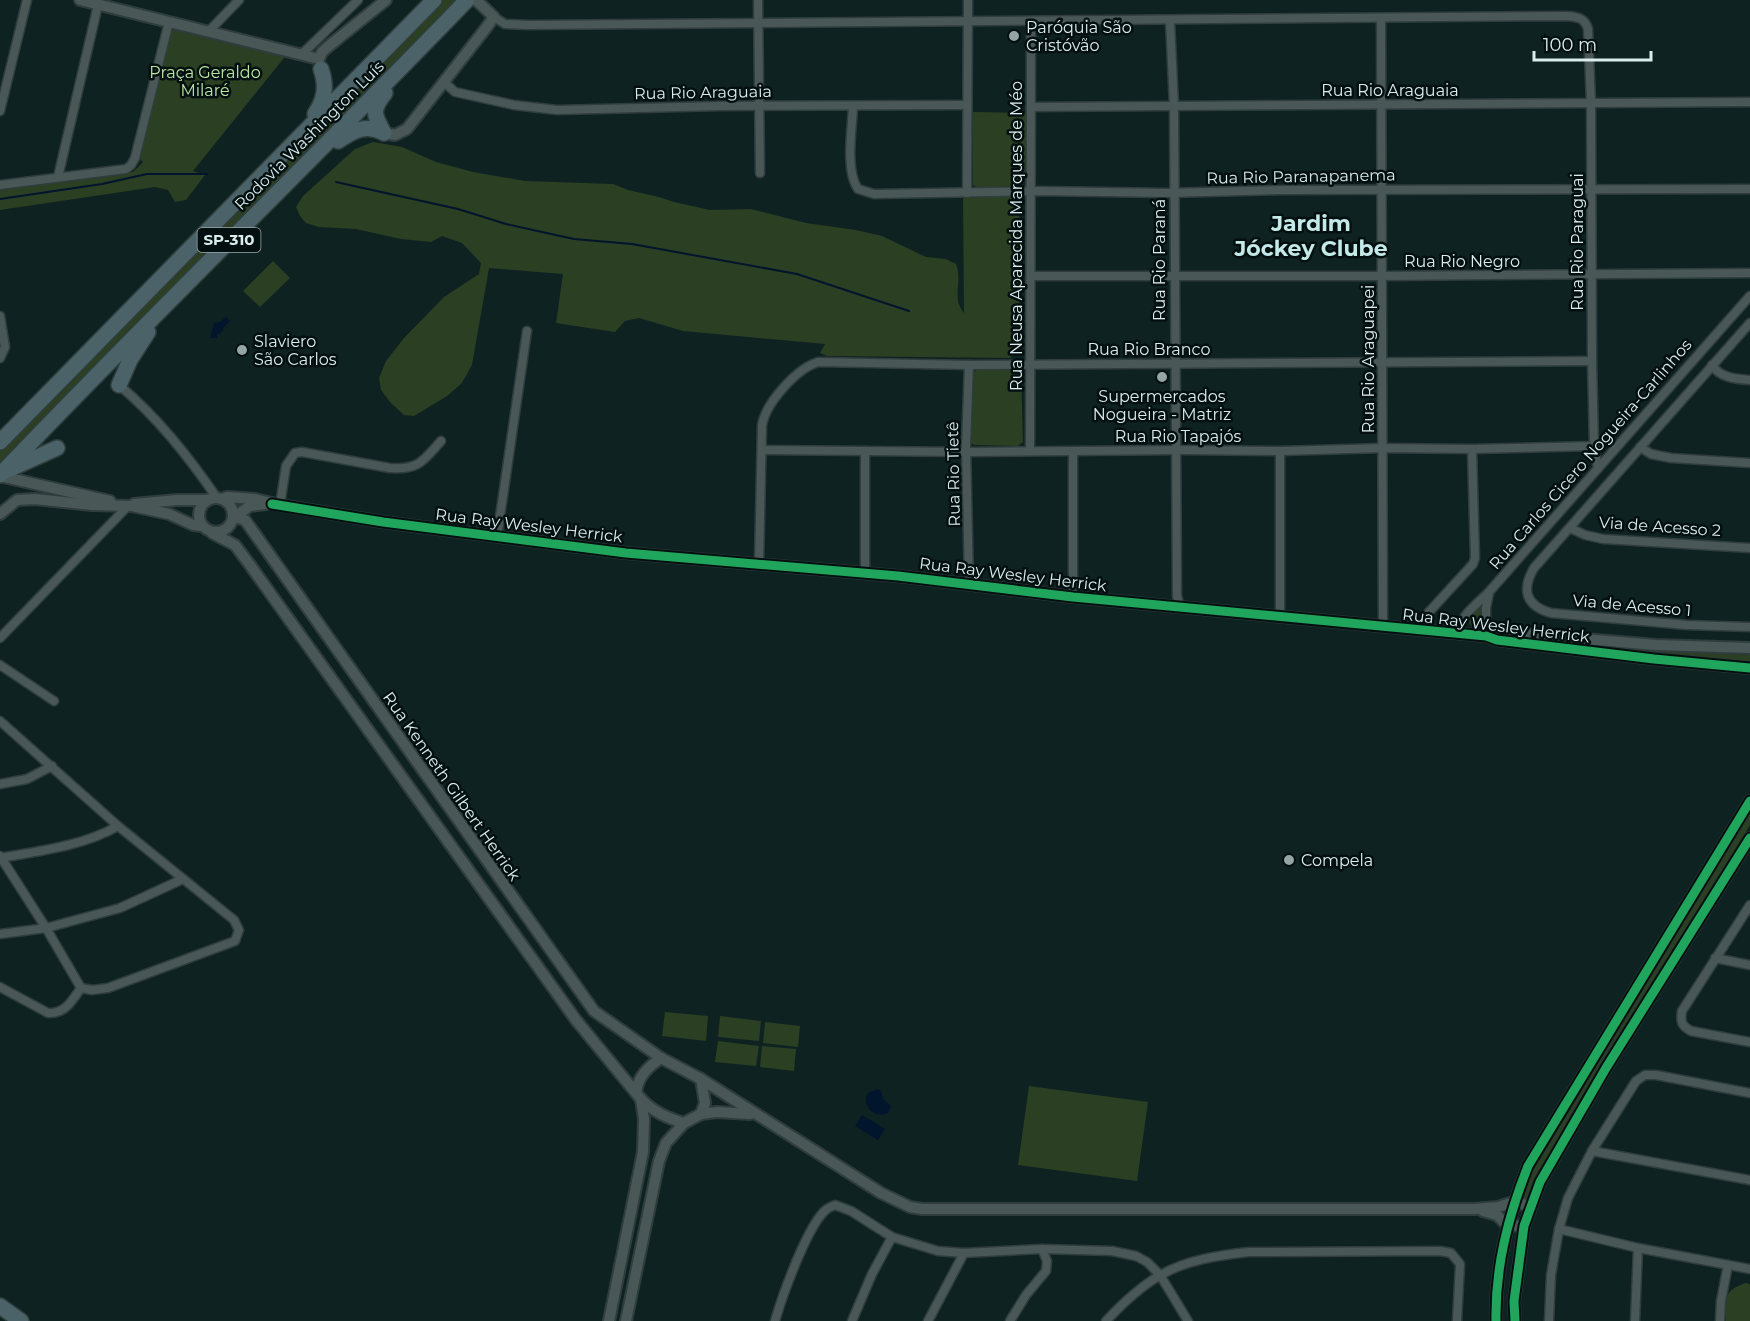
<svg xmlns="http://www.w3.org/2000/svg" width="1750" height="1321" font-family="Montserrat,sans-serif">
<rect width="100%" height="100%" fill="#0f2222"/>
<!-- green -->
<g fill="#2b3f23">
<polygon points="440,0 459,0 0,468 0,448"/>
<polygon points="175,28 284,55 284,58 193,171 205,175 186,200 175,202 168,190 155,187 0,210 0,190 133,172 143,162 137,156 171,32"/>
<polygon points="973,112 1027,113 1025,177 1019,186 978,188 973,185"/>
<path d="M373 142 402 147 436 162 473 172 525 181 613 184 628 190 659 197 674 202 710 210 751 209 806 223 856 230 882 236 926 257 946 259 956 264C963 281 951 298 964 313L963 197H1010L1016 200 1019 206 1020 330 1015 352 1010 358 827 356 820 353 825 344 683 331 639 318 625 321 615 332 556 323 563 274 489 268 472 365 462 383 447 396 414 416 404 415 390 402 381 390 379 378 386 361 404 338 444 297 479 274 481 263 462 243 442 236 431 242 401 239 356 229 319 227 306 223 300 216 296 207 303 196 355 149Z"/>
<polygon points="273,261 290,278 260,307 243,291"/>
<polygon points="1018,369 1021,372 1023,442 1018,446 974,445 971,443 974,372 977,370"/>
<polygon points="1482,604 1479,626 1471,626 1468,619"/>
<polygon points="1544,640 1661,650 1750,655 1750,663 1661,655"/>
<polygon points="1750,811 1750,825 1560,1135 1529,1198 1527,1200 1523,1199 1522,1195 1540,1154"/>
<polygon points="665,1012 708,1016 706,1041 662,1036"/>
<polygon points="720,1016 761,1021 759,1041 718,1037"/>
<polygon points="765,1022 800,1026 798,1047 763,1043"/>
<polygon points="718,1041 759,1046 756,1066 715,1062"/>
<polygon points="762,1046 796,1049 794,1071 760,1067"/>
<polygon points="1029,1086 1148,1102 1137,1181 1018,1165"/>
<path d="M1746 1283 1750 1284V1321H1726C1724 1299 1724 1290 1746 1283Z"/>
</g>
<!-- water -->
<g fill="#01152c">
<polygon points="226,317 230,321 223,328 223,331 221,331 220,334 217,334 217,338 210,338 214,323 220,322"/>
<path d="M877 1089 881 1091 883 1099 891 1106 889 1112C877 1121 860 1106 868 1093Z"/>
<polygon points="862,1115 885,1129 878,1140 855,1126"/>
</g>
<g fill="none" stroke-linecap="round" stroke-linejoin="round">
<!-- stream -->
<g stroke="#01152c" stroke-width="2">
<polyline points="336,182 458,209 506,224 574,239 632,244 797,274 909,311"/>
<polyline points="0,199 102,184 147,174 207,174"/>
</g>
<!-- minor casing -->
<g stroke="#2f3d3d" stroke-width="11">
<g id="minor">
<polyline points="758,0 760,173"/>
<path d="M494 17 505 24 529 25C875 20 1221 21 1567 16 1578 17 1585 18 1588 29L1591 103 1592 361 1594 446 1598 468"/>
<polyline points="1381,19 1383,627"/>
<polyline points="1170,21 1174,106 1177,596 1180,607"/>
<polyline points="208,32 239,0"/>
<polyline points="301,55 358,0"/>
<polyline points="444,82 455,92 514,105 557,110 721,106 967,105"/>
<path d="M853 107C852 129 845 171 858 189L874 194 1039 191 1167 193 1284 190 1750 189"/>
<polyline points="1031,107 1750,102"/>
<polyline points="0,111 27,0"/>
<polyline points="58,177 98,5"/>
<polyline points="0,185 126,169 131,165 135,158 169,22"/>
<polyline points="967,193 968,0"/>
<polyline points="1031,276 1383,276 1750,273"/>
<polyline points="0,316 5,347 0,358"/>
<path d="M1750 323 1534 568C1521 590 1526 606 1551 613L1687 625 1750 627"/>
<polyline points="969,365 966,446 969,583"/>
<path d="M1712 365C1720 378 1736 379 1750 380"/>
<path d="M119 385C158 418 188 456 217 498"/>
<polyline points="1640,447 1651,454 1671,458 1750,463"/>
<polyline points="762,450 967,452 1184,450 1280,451 1384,448 1472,449 1594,446"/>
<polyline points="865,451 865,573"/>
<polyline points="1030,451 1031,21"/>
<polyline points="1280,451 1280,616"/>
<polyline points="1073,452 1073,597"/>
<path d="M280 505 286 466 295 453 302 452 390 468C419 470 423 461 441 441"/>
<polyline points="1570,528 1585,535 1603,539 1750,548"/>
<polyline points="497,537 527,331"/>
<path d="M759 564 762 425C766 403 796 369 818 362L969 365 1592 361"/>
<polyline points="1420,630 1429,612 1473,564 1475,558 1472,449"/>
<path d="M1457 634C1459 617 1477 604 1489 592L1750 296"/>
<polyline points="1486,636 1486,608 1489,593"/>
<polyline points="0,638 128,506"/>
<polyline points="0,665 54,701"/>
<path d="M0 721 118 826 234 920 239 930 235 941 108 988 92 990 81 988C72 1001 65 1014 48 1013L0 987"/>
<polyline points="0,784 27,779 52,766"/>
<polyline points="0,856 46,928 81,988"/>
<path d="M0 858C40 851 83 846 118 826"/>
<path d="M1750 905 1682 1011C1680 1022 1682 1026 1691 1031L1750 1042"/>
<polyline points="0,934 46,928 120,908 183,879"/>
<polyline points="1715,958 1750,965"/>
<polyline points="1592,1151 1750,1180"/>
<polyline points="1559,1229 1638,1248 1750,1269"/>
<path d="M775 1321C782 1297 808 1223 827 1209 828 1208 833 1206 835 1205L851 1211 892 1237 938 1251 964 1253 1042 1249 1112 1251 1136 1256 1147 1262 1160 1275 1188 1321"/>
<polyline points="852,1321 872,1274 892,1237"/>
<polyline points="928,1321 964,1253"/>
<polyline points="1010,1321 1026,1295 1046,1271 1047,1261 1042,1249"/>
<path d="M1106 1321C1121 1305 1140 1287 1159 1276 1185 1260 1220 1255 1249 1252L1440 1251 1451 1253 1460 1264 1457 1321"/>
<polyline points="1549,1321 1551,1275 1559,1229 1568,1198 1592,1151 1636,1081 1645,1075 1656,1075 1750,1093"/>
<polyline points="1635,1321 1638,1248"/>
<polyline points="1720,1321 1721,1301 1728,1265"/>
</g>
</g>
<!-- tertiary casing -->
<g stroke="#2f3d3d" stroke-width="14">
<g id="tertiary">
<polyline points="80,0 319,59"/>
<polyline points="319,59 322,52 330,45 386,0"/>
<polyline points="384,133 395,135 407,129 486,28 494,17 476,0"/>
<polyline points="0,476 110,501"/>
<circle cx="216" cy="515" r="17"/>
<polyline points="223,499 227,497 255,499 280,505 383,522 626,553 898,576 1073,597 1486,636 1497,640 1654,659 1750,668"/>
<polyline points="134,504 177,500 207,500"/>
<polyline points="0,514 17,500 35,499 92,505 132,506 169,514 193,525 202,526"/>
<polyline points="234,517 245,520 594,1011 661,1058"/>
<polyline points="234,517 250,506 266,504"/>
<polyline points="212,533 235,545 250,565 576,1020 636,1093"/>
<polyline points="1487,636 1500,632 1656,645 1750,648"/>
<path d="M661 1058 701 1079 705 1103 701 1114 684 1123C666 1118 647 1108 636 1093 638 1076 648 1067 661 1058Z"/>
<polyline points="701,1079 881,1193 910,1207 922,1209 1474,1209 1498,1207 1514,1202 1530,1206"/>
<polyline points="701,1114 717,1112 750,1114"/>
<polyline points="1483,1211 1497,1215 1507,1225 1524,1226"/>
<polyline points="609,1321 643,1152 644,1119 641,1099"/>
<polyline points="626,1321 659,1161 666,1143 684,1123"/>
<path d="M1496 1321C1495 1267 1508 1217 1528 1166L1750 801"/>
<polyline points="1515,1321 1514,1301 1524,1226 1540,1182 1606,1068 1750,838"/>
</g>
</g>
<!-- motorway casing -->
<g stroke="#2f3d3d" stroke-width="18">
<g id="motorway">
<path d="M315 114C325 99 327 86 321 69"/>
<path d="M384 133C374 115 371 110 385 93"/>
<path d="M338 141C353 131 366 123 384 133"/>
<polyline points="119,385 130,360 148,332"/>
<polyline points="0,442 434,0"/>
<polyline points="10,469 57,448"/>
<path d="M0 475C153 314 313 160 467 0"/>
<polyline points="0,1306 21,1321"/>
</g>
</g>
<!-- minor -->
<use href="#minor" stroke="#4a5757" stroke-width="8"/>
<!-- tertiary -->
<use href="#tertiary" stroke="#4a5757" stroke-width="10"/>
<!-- motorway -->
<use href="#motorway" stroke="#4b6368" stroke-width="15"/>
<!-- cycleway casing -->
<g stroke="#041010" stroke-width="13">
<g id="cycleway">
<polyline points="272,504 383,522 626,553 898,576 1073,597 1486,636 1497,640 1654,659 1750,668"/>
<path d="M1496 1321C1495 1267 1508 1217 1528 1166L1750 801"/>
<polyline points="1515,1321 1514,1301 1524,1226 1540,1182 1606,1068 1750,838"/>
</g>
</g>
<!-- cycleway -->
<use href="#cycleway" stroke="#20a55d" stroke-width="9"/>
</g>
<!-- markers -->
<g fill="#93a5a5" stroke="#041010" stroke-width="2">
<circle cx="1014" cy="36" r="6"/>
<circle cx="242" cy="350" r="6"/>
<circle cx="1162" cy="377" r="6"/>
<circle cx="1289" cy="860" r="6"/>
</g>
<g text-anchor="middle" stroke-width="5" stroke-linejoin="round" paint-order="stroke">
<!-- shield labels -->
<rect fill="#041010" stroke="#9aaaaa" stroke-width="1.5" x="197.5" y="228" width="63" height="24" rx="4.5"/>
<g font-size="15" font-weight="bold" fill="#daecec">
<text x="229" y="245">SP-310</text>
</g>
<!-- poi labels -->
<g font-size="16" fill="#daecec" stroke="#041010" text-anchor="start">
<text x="1026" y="33">Paróquia São<tspan x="1026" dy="18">Cristóvão</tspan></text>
<text x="254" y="347">Slaviero<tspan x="254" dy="18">São Carlos</tspan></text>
<text x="1162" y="402" text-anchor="middle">Supermercados<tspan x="1162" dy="18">Nogueira - Matriz</tspan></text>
<text x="1301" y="866">Compela</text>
</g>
<!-- park labels -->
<g font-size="16" fill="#bae8a3" stroke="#041010">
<text x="205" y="78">Praça Geraldo<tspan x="205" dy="18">Milaré</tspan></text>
</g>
<!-- street labels -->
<g font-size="16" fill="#daecec" stroke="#041010">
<text x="1390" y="96">Rua Rio Araguaia</text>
<text transform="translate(703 92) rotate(-1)" y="6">Rua Rio Araguaia</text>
<text transform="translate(309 135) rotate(-45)" y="6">Rodovia Washington Luís</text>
<text transform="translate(1301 176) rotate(-1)" y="6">Rua Rio Paranapanema</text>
<text transform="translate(1016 236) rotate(-90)" y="6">Rua Neusa Aparecida Marques de Méo</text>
<text transform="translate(1577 242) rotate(-90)" y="6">Rua Rio Paraguai</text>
<text transform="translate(1159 260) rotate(-90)" y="6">Rua Rio Paraná</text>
<text x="1462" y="267">Rua Rio Negro</text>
<text x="1149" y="355">Rua Rio Branco</text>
<text transform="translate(1368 359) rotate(-90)" y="6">Rua Rio Araguapei</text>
<text x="1178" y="442">Rua Rio Tapajós</text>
<text transform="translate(1590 454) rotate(-49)" y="6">Rua Carlos Cicero Nogueira-Carlinhos</text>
<text transform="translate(953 474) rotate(-91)" y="6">Rua Rio Tietê</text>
<text transform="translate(529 525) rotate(7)" y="6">Rua Ray Wesley Herrick</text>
<text transform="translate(1660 526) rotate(4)" y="6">Via de Acesso 2</text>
<text transform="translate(1013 574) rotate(7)" y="6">Rua Ray Wesley Herrick</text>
<text transform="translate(1632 605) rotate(5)" y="6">Via de Acesso 1</text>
<text transform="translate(1496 625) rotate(7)" y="6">Rua Ray Wesley Herrick</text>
<text transform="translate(452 786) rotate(55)" y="6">Rua Kenneth Gilbert Herrick</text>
</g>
<!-- district labels -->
<g font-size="22" font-weight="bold" fill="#c3e9e8" stroke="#041010">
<text x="1311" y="231">Jardim<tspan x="1311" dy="25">Jóckey Clube</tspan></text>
</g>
</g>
<!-- scale -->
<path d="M1534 51v9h117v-9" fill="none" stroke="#daecec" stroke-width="3"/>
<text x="1543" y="51" font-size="18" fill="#daecec" stroke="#041010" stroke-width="4.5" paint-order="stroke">100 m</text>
</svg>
